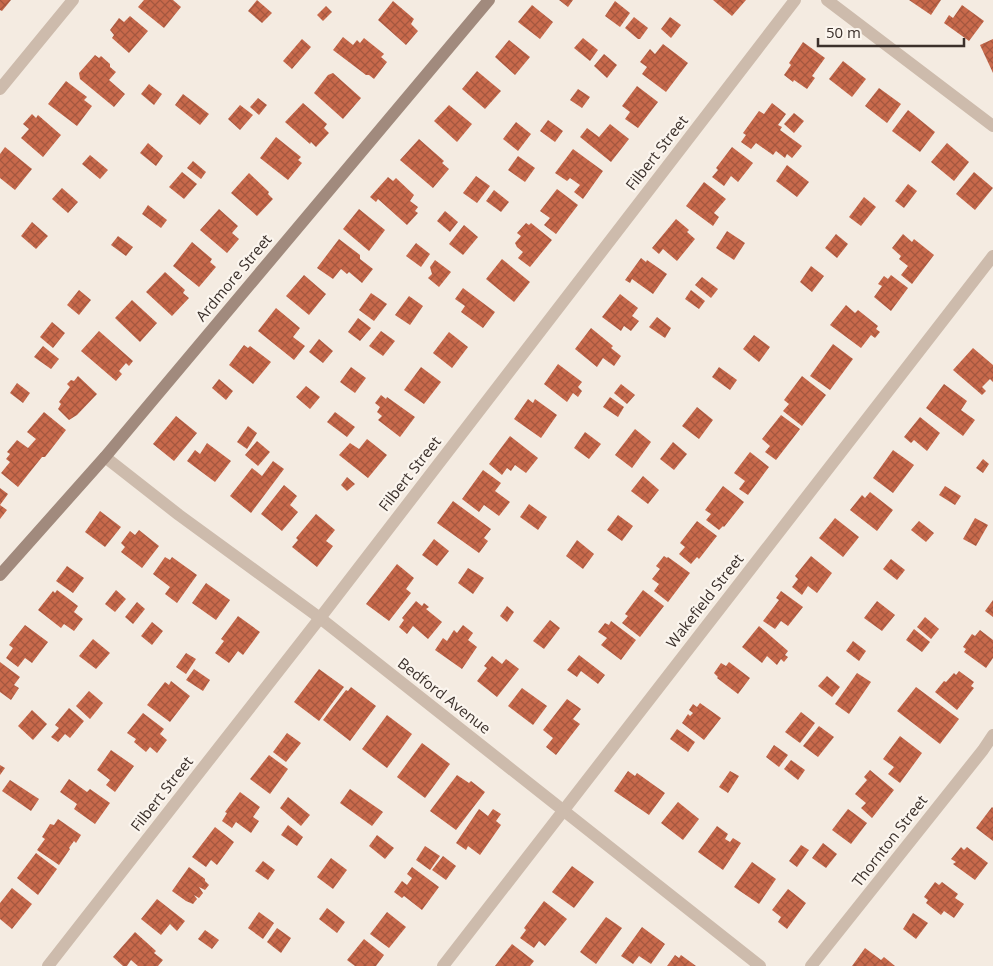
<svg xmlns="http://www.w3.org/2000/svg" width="993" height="966" font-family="'Open Sans',sans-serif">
<defs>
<pattern id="building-cross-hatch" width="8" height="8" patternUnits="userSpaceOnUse" patternTransform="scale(1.25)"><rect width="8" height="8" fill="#c8694b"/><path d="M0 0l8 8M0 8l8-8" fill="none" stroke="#a4573f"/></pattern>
</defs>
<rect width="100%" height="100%" fill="#f4ebe1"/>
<!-- building -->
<g fill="url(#building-cross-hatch)">
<polygon points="0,0 11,0 2,11 0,10"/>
<polygon points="144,0 173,0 181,7 164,28 138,7"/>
<polygon points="257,0 272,13 262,23 248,11"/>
<polygon points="559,0 573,0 568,7"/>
<polygon points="713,0 746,0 732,16"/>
<polygon points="909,0 941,0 931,15"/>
<polygon points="393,1 414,19 411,24 418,31 406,45 378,20"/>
<polygon points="615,1 630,13 620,27 605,16"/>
<polygon points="532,5 553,22 540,39 518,22"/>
<polygon points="962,5 984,21 969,41 944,23 949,15 953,18"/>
<polygon points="326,6 332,12 323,21 317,15"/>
<polygon points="130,16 148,31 129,53 112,38 114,35 110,30 119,18 124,22"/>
<polygon points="634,17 648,28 640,39 638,39 625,28"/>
<polygon points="670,17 681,25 671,38 661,29"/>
<polygon points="343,37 353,45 357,40 360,43 364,38 384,54 381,57 387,62 374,79 369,75 366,75 333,50"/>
<polygon points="583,38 598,50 590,61 574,48"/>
<polygon points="302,39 311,47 292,69 283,61"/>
<polygon points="993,39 993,73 980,45"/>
<polygon points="509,40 530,57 515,75 495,57"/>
<polygon points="803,42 825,58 812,76 815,78 807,89 794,80 793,82 784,75 791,65 789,63"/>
<polygon points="663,44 688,63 666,92 642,74 647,67 640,62 650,49 655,54"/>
<polygon points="604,54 617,65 607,78 594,66"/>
<polygon points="95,55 99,58 101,56 110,64 110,67 116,72 109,80 125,94 114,107 80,79 79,73"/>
<polygon points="843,61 866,79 852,97 829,79"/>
<polygon points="477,71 501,91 485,109 462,89"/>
<polygon points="333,73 361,98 343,119 314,93 328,75"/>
<polygon points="66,81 87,97 84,100 92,106 77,126 48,104"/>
<polygon points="149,84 162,94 154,105 141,94"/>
<polygon points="637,86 658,102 638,128 625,119 630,112 622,106"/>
<polygon points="879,88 901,104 887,123 865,106"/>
<polygon points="578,89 590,97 582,108 570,100"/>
<polygon points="183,94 209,114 200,125 175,105"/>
<polygon points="258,98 267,105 259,115 250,107"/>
<polygon points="303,103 327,124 324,128 329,133 316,147 311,142 310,144 285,122"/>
<polygon points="772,103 786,114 778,125 782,127 780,130 802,146 792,158 787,154 785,158 776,151 773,155 756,143 751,149 741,142 746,135 743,133 759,111 764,114"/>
<polygon points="240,105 253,115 240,130 228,119"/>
<polygon points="449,105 472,124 457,142 434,121"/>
<polygon points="908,110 935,132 920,152 892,131"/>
<polygon points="794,113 804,121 794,133 784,124"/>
<polygon points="32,114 36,118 38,115 61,135 43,157 21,138 29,129 23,124"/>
<polygon points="548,120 563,131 555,142 540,131"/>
<polygon points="516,122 531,134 518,151 503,139"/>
<polygon points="610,124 629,139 611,162 580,137 587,128 599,137"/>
<polygon points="276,137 301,157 298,160 302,163 288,180 260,158"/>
<polygon points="419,139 444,161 442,163 449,169 433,188 400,160"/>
<polygon points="148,143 163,156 156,166 140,153"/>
<polygon points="947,143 969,162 954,181 931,162"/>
<polygon points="5,147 32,169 15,190 0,178 0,154"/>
<polygon points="732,147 753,163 738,182 731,176 724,186 712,177 718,170 716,168"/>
<polygon points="573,149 603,171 583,199 574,192 580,185 570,178 567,181 555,173"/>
<polygon points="90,155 108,170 100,179 82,164"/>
<polygon points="518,156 535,168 525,182 508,170"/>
<polygon points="193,161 206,172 201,179 187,168"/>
<polygon points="787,165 809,182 797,197 776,181"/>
<polygon points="182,172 197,184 184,199 169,187"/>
<polygon points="974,172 993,188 975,210 956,194"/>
<polygon points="249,173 269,192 268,194 273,199 257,216 231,193"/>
<polygon points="476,176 490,186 477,203 463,193"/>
<polygon points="388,177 393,181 396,178 414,195 410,201 418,207 415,211 418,213 407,225 378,199 376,202 370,197"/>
<polygon points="704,182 726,199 714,213 719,217 713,226 686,206"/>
<polygon points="908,184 917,191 904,208 895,201"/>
<polygon points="62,188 78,202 68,213 52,199"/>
<polygon points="557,189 578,205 556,234 544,225 550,218 540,211"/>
<polygon points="494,190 509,202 501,212 486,201"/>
<polygon points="864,197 876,207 861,226 849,217"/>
<polygon points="148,205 167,220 161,228 142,214"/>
<polygon points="219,209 238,226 232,233 239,239 227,253 200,230"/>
<polygon points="359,209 385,230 369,251 343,229"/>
<polygon points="445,211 458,222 450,232 437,221"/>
<polygon points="676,219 689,230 687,232 695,239 677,261 663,249 659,254 652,248"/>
<polygon points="32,222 48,236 36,249 21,236"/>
<polygon points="526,223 529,225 531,223 552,240 530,267 518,258 523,252 517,247 515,243 521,236 517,233"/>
<polygon points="464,225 478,237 463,255 449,244"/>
<polygon points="727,231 745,243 734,260 716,248"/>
<polygon points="836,234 848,244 837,258 825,248"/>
<polygon points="903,234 912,242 914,239 934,255 912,284 901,275 908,266 899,259 901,256 892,248"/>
<polygon points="118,236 133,247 126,256 111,245"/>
<polygon points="339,239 360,255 360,259 373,269 362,283 349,272 347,274 341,269 333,279 317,268"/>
<polygon points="192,242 212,259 210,262 216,267 199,287 173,266"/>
<polygon points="416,243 430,254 421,267 406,256"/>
<polygon points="641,258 646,262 647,260 667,274 653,294 632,279 630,283 625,280"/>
<polygon points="502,259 530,282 514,302 486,279"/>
<polygon points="435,260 451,272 439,287 428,278 432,274 430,267"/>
<polygon points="811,266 824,276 812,292 800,282"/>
<polygon points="165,272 185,290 183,293 189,298 172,316 146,292"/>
<polygon points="304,275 326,294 309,315 286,296"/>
<polygon points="891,275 908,288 891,311 874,297 882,286 878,284 884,276 888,279"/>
<polygon points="702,277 718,289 711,298 695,285"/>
<polygon points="463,288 495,312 483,328 461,312 465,306 455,299"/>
<polygon points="79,290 91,300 79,315 67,305"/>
<polygon points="691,290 705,301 699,309 685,299"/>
<polygon points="371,293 387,304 374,321 359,310"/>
<polygon points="620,294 638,308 632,316 639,321 631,331 624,326 621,331 602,317"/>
<polygon points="409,296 423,306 410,325 395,315"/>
<polygon points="132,300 157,323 140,342 115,318"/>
<polygon points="846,305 855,313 858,310 878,326 876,329 880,332 875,338 871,335 861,348 830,325"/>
<polygon points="276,308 300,328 293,337 305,346 294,360 258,331"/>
<polygon points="657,317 671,328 665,338 649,327"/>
<polygon points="358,318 371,328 360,341 348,332"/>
<polygon points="52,322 65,333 53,348 40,337"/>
<polygon points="591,328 613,346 611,348 621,356 614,366 603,358 597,367 575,349"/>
<polygon points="99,331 133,361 129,366 126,363 119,371 122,374 116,381 81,351"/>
<polygon points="381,331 395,341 383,356 369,346"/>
<polygon points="449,332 468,347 452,368 433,353"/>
<polygon points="754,335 770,347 759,362 743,349"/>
<polygon points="319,339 333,351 323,363 309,352"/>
<polygon points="833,344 853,359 830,390 810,376"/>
<polygon points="244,345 248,348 250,346 271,362 253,384 229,365"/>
<polygon points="43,346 59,359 51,369 34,357"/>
<polygon points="973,348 993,365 993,382 990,379 982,387 986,391 982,395 953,370"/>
<polygon points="558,364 582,382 578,387 582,391 578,397 573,393 567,402 544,384"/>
<polygon points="351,367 366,378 355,393 340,382"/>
<polygon points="421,367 441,382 424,404 404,390"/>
<polygon points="719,367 737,380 730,390 712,377"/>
<polygon points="78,376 97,394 77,415 69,420 58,409 61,404 59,402 70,387 67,384 71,380 74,381"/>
<polygon points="802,376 826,395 802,426 783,411 789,404 784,400"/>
<polygon points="219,379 233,391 226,400 212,388"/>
<polygon points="17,383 30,393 23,403 10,393"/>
<polygon points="621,384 635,395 627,404 614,393"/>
<polygon points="944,384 967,401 961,410 975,420 963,436 926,408"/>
<polygon points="306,386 320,397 310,409 296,397"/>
<polygon points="381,395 386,399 387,397 415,417 400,437 378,420 382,416 377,412 380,407 375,403"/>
<polygon points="610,397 624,407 618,417 603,407"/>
<polygon points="528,399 533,403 535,399 557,415 541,438 514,419"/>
<polygon points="697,407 713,420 699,439 682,426"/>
<polygon points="44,412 66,430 45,457 42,457 18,487 1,473 10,462 6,459 10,454 7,452 17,440 28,448 36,439 27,432"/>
<polygon points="335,412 355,427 347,437 327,422"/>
<polygon points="781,415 800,429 776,460 765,452 770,446 762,439"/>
<polygon points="176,416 197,433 174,461 153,444"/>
<polygon points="920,417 940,433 927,451 914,440 911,443 904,437"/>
<polygon points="248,426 257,433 247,449 237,442"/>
<polygon points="635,429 651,442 632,468 615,455"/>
<polygon points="585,432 601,444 589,459 574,448"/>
<polygon points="510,436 538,458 526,473 515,465 511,471 507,468 502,475 489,464"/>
<polygon points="367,439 387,455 368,478 339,455 350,443 359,449"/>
<polygon points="257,441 270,452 258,466 245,455"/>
<polygon points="673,442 687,454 674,470 660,459"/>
<polygon points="207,443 231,461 215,482 187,461 195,450 200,454"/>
<polygon points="893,450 914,465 893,493 873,478"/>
<polygon points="750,452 769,467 748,495 739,489 745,481 734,473"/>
<polygon points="983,459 989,464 983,473 976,468"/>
<polygon points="273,461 284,469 251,513 230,496 252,468 262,476"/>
<polygon points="483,470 501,483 495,491 510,502 499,516 484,505 479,512 462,499"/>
<polygon points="643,476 659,490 648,504 631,491"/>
<polygon points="347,477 355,484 347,491 341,485"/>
<polygon points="284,485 297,496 290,505 298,512 282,531 261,514"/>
<polygon points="723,486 744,502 724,527 723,526 719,530 706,520 711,514 705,510"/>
<polygon points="945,486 961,496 955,505 939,495"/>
<polygon points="0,488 8,494 0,505 7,510 0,519"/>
<polygon points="870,492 893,510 877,531 850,510 862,495 865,498"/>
<polygon points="453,501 491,529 484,538 488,541 479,553 437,523"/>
<polygon points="529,504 547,517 538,530 520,517"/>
<polygon points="100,511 121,527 105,547 85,532"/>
<polygon points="316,514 335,530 326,541 333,546 317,567 292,547 298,540 296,538"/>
<polygon points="618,515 633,526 622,541 607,530"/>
<polygon points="835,518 859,537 843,557 819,538"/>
<polygon points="975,518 988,525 976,546 963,539"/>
<polygon points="697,521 717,536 699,559 697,557 691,564 679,554 685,547 680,543"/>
<polygon points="919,521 934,533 926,542 911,530"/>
<polygon points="139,530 159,546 142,568 121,552 125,547 121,543 130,531 135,535"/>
<polygon points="434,539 449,551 437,566 422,555"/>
<polygon points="577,540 594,554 583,569 566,556"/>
<polygon points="664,556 667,558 668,557 690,573 668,602 654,591 659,584 652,579 660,569 656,566"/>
<polygon points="811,556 832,573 817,593 808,586 802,595 792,587 798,579 795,576"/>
<polygon points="165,557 170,560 172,557 197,575 177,603 165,594 170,587 153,574"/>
<polygon points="891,559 905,570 897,580 883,569"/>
<polygon points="397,564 414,578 406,589 411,593 389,621 366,604"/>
<polygon points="67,566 84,578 73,593 56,581"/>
<polygon points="468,568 484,578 473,594 458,583"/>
<polygon points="206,583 230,600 216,620 192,603"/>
<polygon points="57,590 78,606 74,612 83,619 74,631 64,624 61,628 38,610 53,591 55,593"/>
<polygon points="116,590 126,599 115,612 105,604"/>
<polygon points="643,590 664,606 640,637 622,623 628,616 625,614"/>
<polygon points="781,591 803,607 788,626 781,621 775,629 763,621 779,600 776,598"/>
<polygon points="993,600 993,617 985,611"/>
<polygon points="416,601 422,606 424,603 429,607 426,609 442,622 428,639 413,626 407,634 399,627 404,620 402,618"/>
<polygon points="877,601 895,615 882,631 864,618"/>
<polygon points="137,602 145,609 133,624 125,617"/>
<polygon points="507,606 514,612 507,622 500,616"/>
<polygon points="238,616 260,632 243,655 238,651 229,663 215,653 224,641 221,639"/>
<polygon points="925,617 939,629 931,639 917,627"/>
<polygon points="550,620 560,628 544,649 533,641"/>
<polygon points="611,621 636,640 621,660 601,645 607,638 598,632 605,623 609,625"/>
<polygon points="152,622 163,631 152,645 141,636"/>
<polygon points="25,625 48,642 32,663 25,658 18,667 6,658 13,648 9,645"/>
<polygon points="463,625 473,633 468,640 477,647 462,669 435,650 443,638 447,641 454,630 457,633"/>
<polygon points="759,626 788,651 785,655 788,657 784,662 781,659 777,665 767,656 762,663 742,647"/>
<polygon points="914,629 930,642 922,652 906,640"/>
<polygon points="980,630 993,640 993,658 986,668 964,652 966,649 963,647 972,634 975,636"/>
<polygon points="93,639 110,653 96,669 79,656"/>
<polygon points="853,641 866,651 859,661 846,651"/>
<polygon points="186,653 196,659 186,674 176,667"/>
<polygon points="579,655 605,675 598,684 581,671 577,677 567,670"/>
<polygon points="492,656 502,664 506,659 519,669 497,697 477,681 487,668 484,666"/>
<polygon points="0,662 20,677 14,685 19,688 11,700 0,692"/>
<polygon points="729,662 750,678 738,694 717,678 718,677 714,673 721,663 726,666"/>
<polygon points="194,669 210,680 203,691 186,680"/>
<polygon points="319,669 344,687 319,721 294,702"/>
<polygon points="959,671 974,682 971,686 974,688 957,710 935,692 944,681 946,682 954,673 956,675"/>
<polygon points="857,673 871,682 849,714 835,704"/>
<polygon points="827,676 840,687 832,697 818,686"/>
<polygon points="171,681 190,696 170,722 147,705 165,682 169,685"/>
<polygon points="351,687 376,706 350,741 323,720 346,690 348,691"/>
<polygon points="916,687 959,719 940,744 897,711"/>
<polygon points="522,688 547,706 533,725 508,706"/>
<polygon points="89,691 103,703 90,719 76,706"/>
<polygon points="567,699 581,709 573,719 580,724 556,755 546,747 553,738 543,730"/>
<polygon points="700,703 721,718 704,740 682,723 688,714 690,716 693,713 689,710 693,704 697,707"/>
<polygon points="69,708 84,721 70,738 65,734 58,742 51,737 59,728 55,725"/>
<polygon points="32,710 47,724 33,740 18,726"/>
<polygon points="801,712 815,723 800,743 785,732"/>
<polygon points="143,713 164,729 160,734 167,740 157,753 150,747 146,752 134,742 136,739 127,733"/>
<polygon points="387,715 412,734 387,768 362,749"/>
<polygon points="819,726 834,737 818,757 803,746"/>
<polygon points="677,729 695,742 688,752 670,739"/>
<polygon points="287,733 301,743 286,762 273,752"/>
<polygon points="900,736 922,753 900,783 888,774 894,767 883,759"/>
<polygon points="422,743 450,764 425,798 397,777"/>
<polygon points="774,745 788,755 779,767 766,757"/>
<polygon points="111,750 134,766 115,792 106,785 110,780 97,770"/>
<polygon points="269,755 288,769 270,794 250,779"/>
<polygon points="791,760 805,770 798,780 784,769"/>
<polygon points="0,765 5,768 0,775"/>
<polygon points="870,770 894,790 872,818 861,808 866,803 855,794 867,780 864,777"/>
<polygon points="628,771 635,776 637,773 665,793 649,815 614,791"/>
<polygon points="730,771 739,776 728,793 719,787"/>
<polygon points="457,775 469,783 471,781 485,792 456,830 430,811"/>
<polygon points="69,779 87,792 90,789 110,803 95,824 74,809 77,804 60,792"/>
<polygon points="10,780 39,799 31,811 2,791"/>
<polygon points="350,789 383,812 372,826 340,803"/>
<polygon points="240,792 260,807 253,817 259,821 251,833 236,822 232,828 222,821 227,813 225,812"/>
<polygon points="288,797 310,815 301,826 280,808"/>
<polygon points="678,802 699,819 683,840 661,823"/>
<polygon points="992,807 993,808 993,841 976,828"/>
<polygon points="479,809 488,816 493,809 501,814 496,821 501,825 480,855 468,846 466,850 456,843"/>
<polygon points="848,809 867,823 851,844 832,830"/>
<polygon points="58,819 81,835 76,843 74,841 69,848 70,849 59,865 37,850 45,839 42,837 50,824 54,825"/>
<polygon points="288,825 303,837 297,846 281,835"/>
<polygon points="717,826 728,834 725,839 730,842 733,838 741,843 723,870 698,852"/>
<polygon points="215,827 234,842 217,865 211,860 206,867 192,857"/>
<polygon points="377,835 394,848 385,859 369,846"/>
<polygon points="823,843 837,854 826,868 812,858"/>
<polygon points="801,845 809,850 797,867 789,861"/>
<polygon points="425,846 440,856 430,870 416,860"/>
<polygon points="961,847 964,850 967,847 988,863 975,880 953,864 956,862 951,859"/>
<polygon points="36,853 57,869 38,895 17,878"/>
<polygon points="443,856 456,866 446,880 432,870"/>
<polygon points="331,858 347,870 333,889 317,877"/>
<polygon points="263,861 275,870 268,880 255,871"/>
<polygon points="752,862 776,879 759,904 734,887"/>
<polygon points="572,866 594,882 574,908 552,892"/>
<polygon points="189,867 205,879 205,881 209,885 205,890 199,887 203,893 199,898 194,895 197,899 193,904 186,901 172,891"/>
<polygon points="412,867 439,887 422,910 404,896 402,898 394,892 402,881 407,885 412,878 407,874"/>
<polygon points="935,882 939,885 942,882 958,894 955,898 964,904 954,918 944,911 941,915 926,903 928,900 924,897"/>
<polygon points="12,888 32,904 12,929 0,919 0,903"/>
<polygon points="788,889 806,903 787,929 778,922 781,917 772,910"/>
<polygon points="157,899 185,921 177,931 170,924 161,935 141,919"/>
<polygon points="544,901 567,919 545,946 539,941 534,948 520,938 526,930 524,928"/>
<polygon points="327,908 345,922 337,933 319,919"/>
<polygon points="259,912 274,923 263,939 248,928"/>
<polygon points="387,912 406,927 389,948 370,934"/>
<polygon points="913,913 928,923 916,939 903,929"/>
<polygon points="606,917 622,928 596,964 580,952"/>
<polygon points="642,927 665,944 651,964 639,956 633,964 621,956"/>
<polygon points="277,928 291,938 281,953 267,942"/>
<polygon points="205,930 219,940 212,949 198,939"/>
<polygon points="135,932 156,951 154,953 163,960 158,966 138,966 131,960 127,966 123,966 113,957"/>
<polygon points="364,939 384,955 376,966 355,966 347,960"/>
<polygon points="512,944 534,961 530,966 495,966"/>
<polygon points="865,948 881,960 884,957 895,966 852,966"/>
<polygon points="675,955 679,958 681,955 696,966 667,966"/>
</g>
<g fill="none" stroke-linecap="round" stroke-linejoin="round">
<!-- street -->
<g stroke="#cdbbac" stroke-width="12">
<polyline points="827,0 993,126"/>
<polyline points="0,89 73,0"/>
<polyline points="105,457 179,515 320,618 760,966"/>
<polyline points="48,966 320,618 795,0"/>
<polyline points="443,966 993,256"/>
<polyline points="811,966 983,750 993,735"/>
</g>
<!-- secondary -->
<polyline stroke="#a18a7d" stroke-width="12" points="0,575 105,457 489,0"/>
</g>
<g text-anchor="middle" stroke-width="4.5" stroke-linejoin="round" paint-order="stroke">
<!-- street labels -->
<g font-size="15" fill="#3b302b" stroke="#fbf5ee">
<text transform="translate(657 153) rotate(-52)" y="5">Filbert Street</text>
<text transform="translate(234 278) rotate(-50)" y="5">Ardmore Street</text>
<text transform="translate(410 474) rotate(-52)" y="5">Filbert Street</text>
<text transform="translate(705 601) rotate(-52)" y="5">Wakefield Street</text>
<text transform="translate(444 696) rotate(38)" y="5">Bedford Avenue</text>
<text transform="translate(162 794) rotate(-52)" y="5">Filbert Street</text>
<text transform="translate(890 841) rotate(-52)" y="5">Thornton Street</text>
</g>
</g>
<!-- scale -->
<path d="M818 38v8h146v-8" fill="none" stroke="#3b302b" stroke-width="2.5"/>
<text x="826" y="38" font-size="15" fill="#3b302b" stroke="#fbf5ee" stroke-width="4" paint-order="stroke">50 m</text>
</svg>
